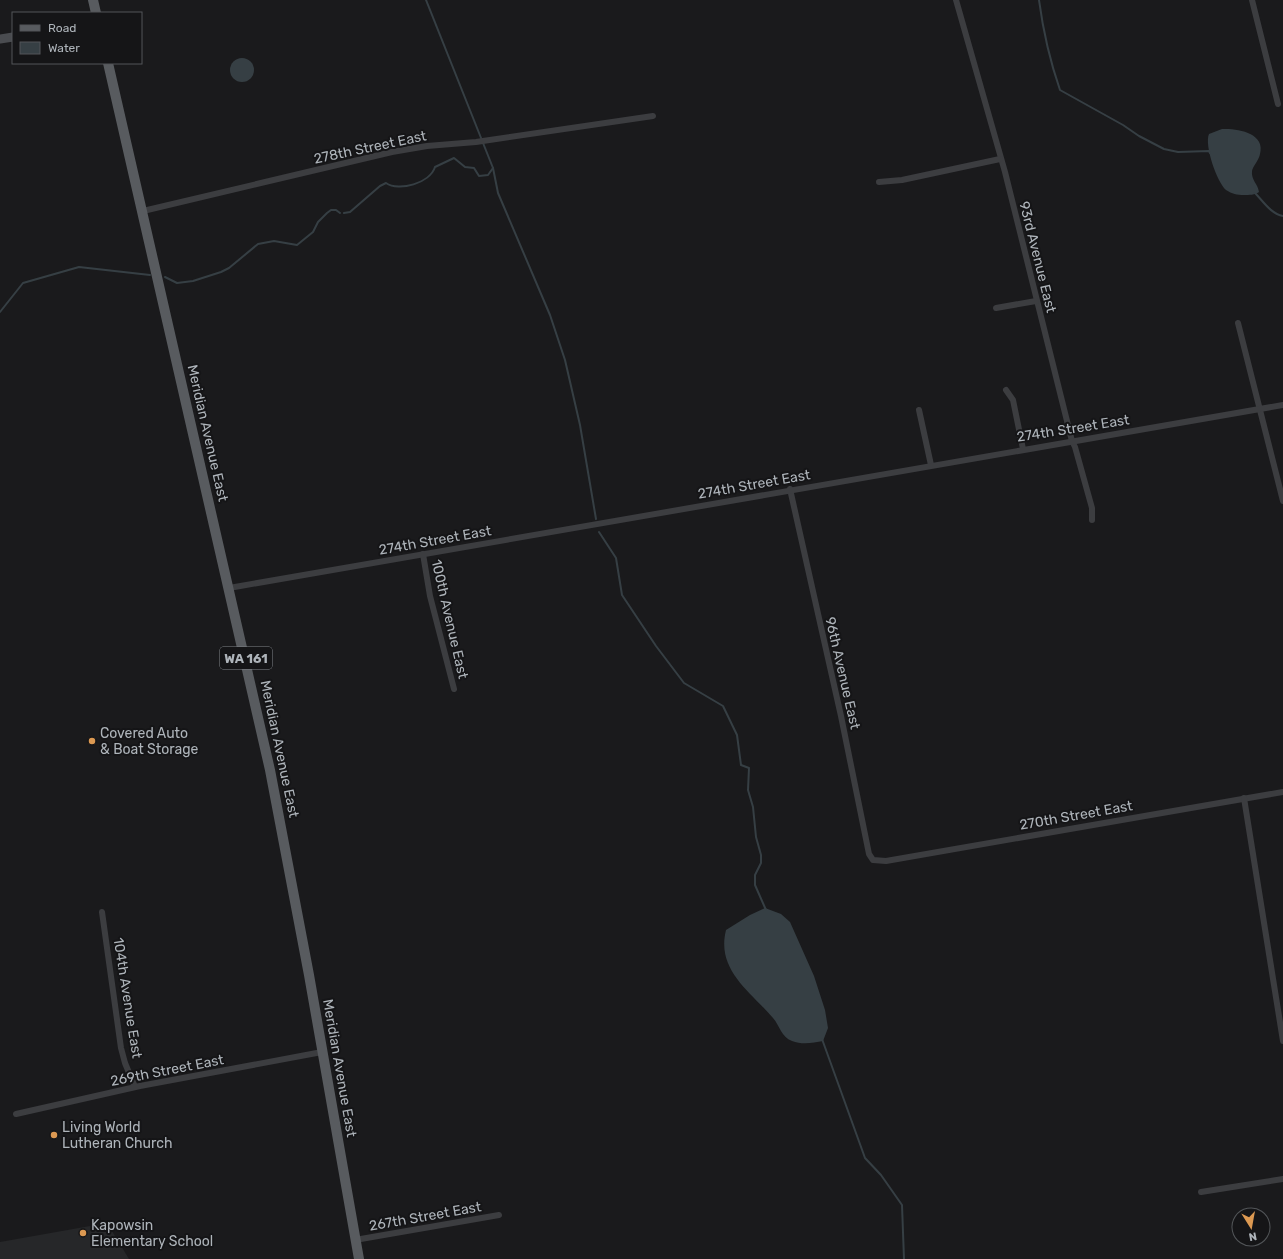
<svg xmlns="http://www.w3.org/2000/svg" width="1283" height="1259" font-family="Rubik,sans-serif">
<rect width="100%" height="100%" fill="#1a1a1c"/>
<!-- built -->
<polygon fill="#262729" points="107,1223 129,1259 0,1259 0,1242"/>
<!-- water -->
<g fill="#363f44">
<circle cx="242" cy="70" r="12"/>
<path d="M1222 129C1237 128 1266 133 1260 154 1259 160 1253 166 1252 171 1251 180 1258 184 1259 192 1255 195 1249 195 1244 195 1237 195 1232 194 1226 190 1217 182 1204 145 1209 134Z"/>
<path d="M765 908 781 914 790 922 814 976 825 1010 828 1028 823 1041C813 1043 802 1045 792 1041 781 1037 780 1026 773 1018 750 991 716 970 726 930L750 915Z"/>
</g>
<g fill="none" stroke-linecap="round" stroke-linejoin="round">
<!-- stream -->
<g stroke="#363f44" stroke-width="2">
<polyline points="426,0 493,168 498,193 550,315 565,360 580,425 596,519"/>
<path d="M1039 0C1043 30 1050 61 1060 90L1123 125 1139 136 1164 149 1178 152 1209 151 1210 153"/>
<path d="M1255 193C1263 201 1271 214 1283 216"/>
<path d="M344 213 350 212 380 186 386 183C399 192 430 183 435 167L454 158 465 167 474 168 479 176 488 175 493 168"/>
<polyline points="165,277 177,283 193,281 221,272 229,268 258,244 274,241 297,245 313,232 318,222 327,213 331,210 336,210 340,213"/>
<polyline points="0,312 23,283 79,267 150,275"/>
<polyline points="599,532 616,558 622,595 656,646 684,683 723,706 737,735 741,765 749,768 748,790 753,807 756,837 761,855 761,863 755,875 755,885 766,910"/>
<polyline points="822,1039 865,1158 881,1175 902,1205 904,1259"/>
</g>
<!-- street -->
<g stroke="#3c3d40" stroke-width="6">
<polyline points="956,0 1005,172 1072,441 1075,447 1092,508 1092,520"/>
<polyline points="1252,0 1278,104"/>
<polyline points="879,182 902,180 1000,159"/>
<polyline points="143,211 392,152 427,146 476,142 653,116"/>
<polyline points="996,308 1036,301"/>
<polyline points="1238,323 1283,501"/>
<polyline points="1006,390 1013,400 1023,449"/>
<polyline points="919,410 931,465"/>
<polyline points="790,489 841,716 869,854 873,860 886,861 1283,792"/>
<polyline points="423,554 430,596 454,689"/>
<polyline points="229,588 1283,405"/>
<polyline points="1244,798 1283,1041"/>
<polyline points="102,912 121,1048 125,1063 135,1087"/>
<polyline points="16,1114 140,1086 322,1052"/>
<polyline points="1201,1192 1283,1179"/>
<polyline points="355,1240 499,1215"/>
</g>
<!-- secondary -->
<polyline stroke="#4a4c50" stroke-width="9" points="0,39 13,37"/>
<!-- primary -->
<g stroke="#585b5f" stroke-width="10">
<polyline points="93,0 96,13"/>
<polyline points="108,63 270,770 309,975 359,1259"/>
</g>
</g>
<!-- markers -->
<g fill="#dc9952" stroke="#151517" stroke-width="1.5">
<circle cx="92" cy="741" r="4"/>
<circle cx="54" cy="1135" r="4"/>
<circle cx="83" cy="1233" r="4"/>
</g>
<g text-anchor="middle" stroke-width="4" stroke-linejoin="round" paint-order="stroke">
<!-- shield labels -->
<rect fill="#151517" stroke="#808489" stroke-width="1" x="220" y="647" width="52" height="22" rx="3"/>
<g font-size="13" font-weight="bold" fill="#aeb4ba">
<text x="246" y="663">WA 161</text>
</g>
<!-- street labels -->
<g font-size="14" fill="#aeb4ba" stroke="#151517">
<text transform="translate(370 147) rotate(-12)" y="5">278th Street East</text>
<text transform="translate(1038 257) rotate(76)" y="5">93rd Avenue East</text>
<text transform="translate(1073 428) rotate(-9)" y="5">274th Street East</text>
<text transform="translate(208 433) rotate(77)" y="5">Meridian Avenue East</text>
<text transform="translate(754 484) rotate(-10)" y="5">274th Street East</text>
<text transform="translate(435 540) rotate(-10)" y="5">274th Street East</text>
<text transform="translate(450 619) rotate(77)" y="5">100th Avenue East</text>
<text transform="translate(843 673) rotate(77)" y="5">96th Avenue East</text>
<text transform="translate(280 749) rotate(78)" y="5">Meridian Avenue East</text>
<text transform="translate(1076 815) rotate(-10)" y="5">270th Street East</text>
<text transform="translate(128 998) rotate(81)" y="5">104th Avenue East</text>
<text transform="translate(340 1068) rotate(80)" y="5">Meridian Avenue East</text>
<text transform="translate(167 1070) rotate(-11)" y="5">269th Street East</text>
<text transform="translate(425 1216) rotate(-10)" y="5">267th Street East</text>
</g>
<!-- poi labels -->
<g font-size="14" fill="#aeb4ba" stroke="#151517" text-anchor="start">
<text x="100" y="738">Covered Auto<tspan x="100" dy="16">&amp; Boat Storage</tspan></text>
<text x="62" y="1132">Living World<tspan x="62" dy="16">Lutheran Church</tspan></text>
<text x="91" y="1230">Kapowsin<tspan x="91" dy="16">Elementary School</tspan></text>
</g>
</g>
<!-- legend -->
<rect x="12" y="12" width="130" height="52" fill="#151517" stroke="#525558"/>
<rect x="20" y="25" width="20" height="6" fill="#585b5f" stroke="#525558"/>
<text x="48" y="32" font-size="12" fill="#aeb4ba">Road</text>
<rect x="20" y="42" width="20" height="12" fill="#363f44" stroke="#525558"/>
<text x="48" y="52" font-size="12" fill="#aeb4ba">Water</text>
<!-- north arrow -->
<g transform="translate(1251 1227) rotate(169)"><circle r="19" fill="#151517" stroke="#525558"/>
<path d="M0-3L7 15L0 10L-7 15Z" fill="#dc9952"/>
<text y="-6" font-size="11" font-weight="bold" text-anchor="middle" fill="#aeb4ba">N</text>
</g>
</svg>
